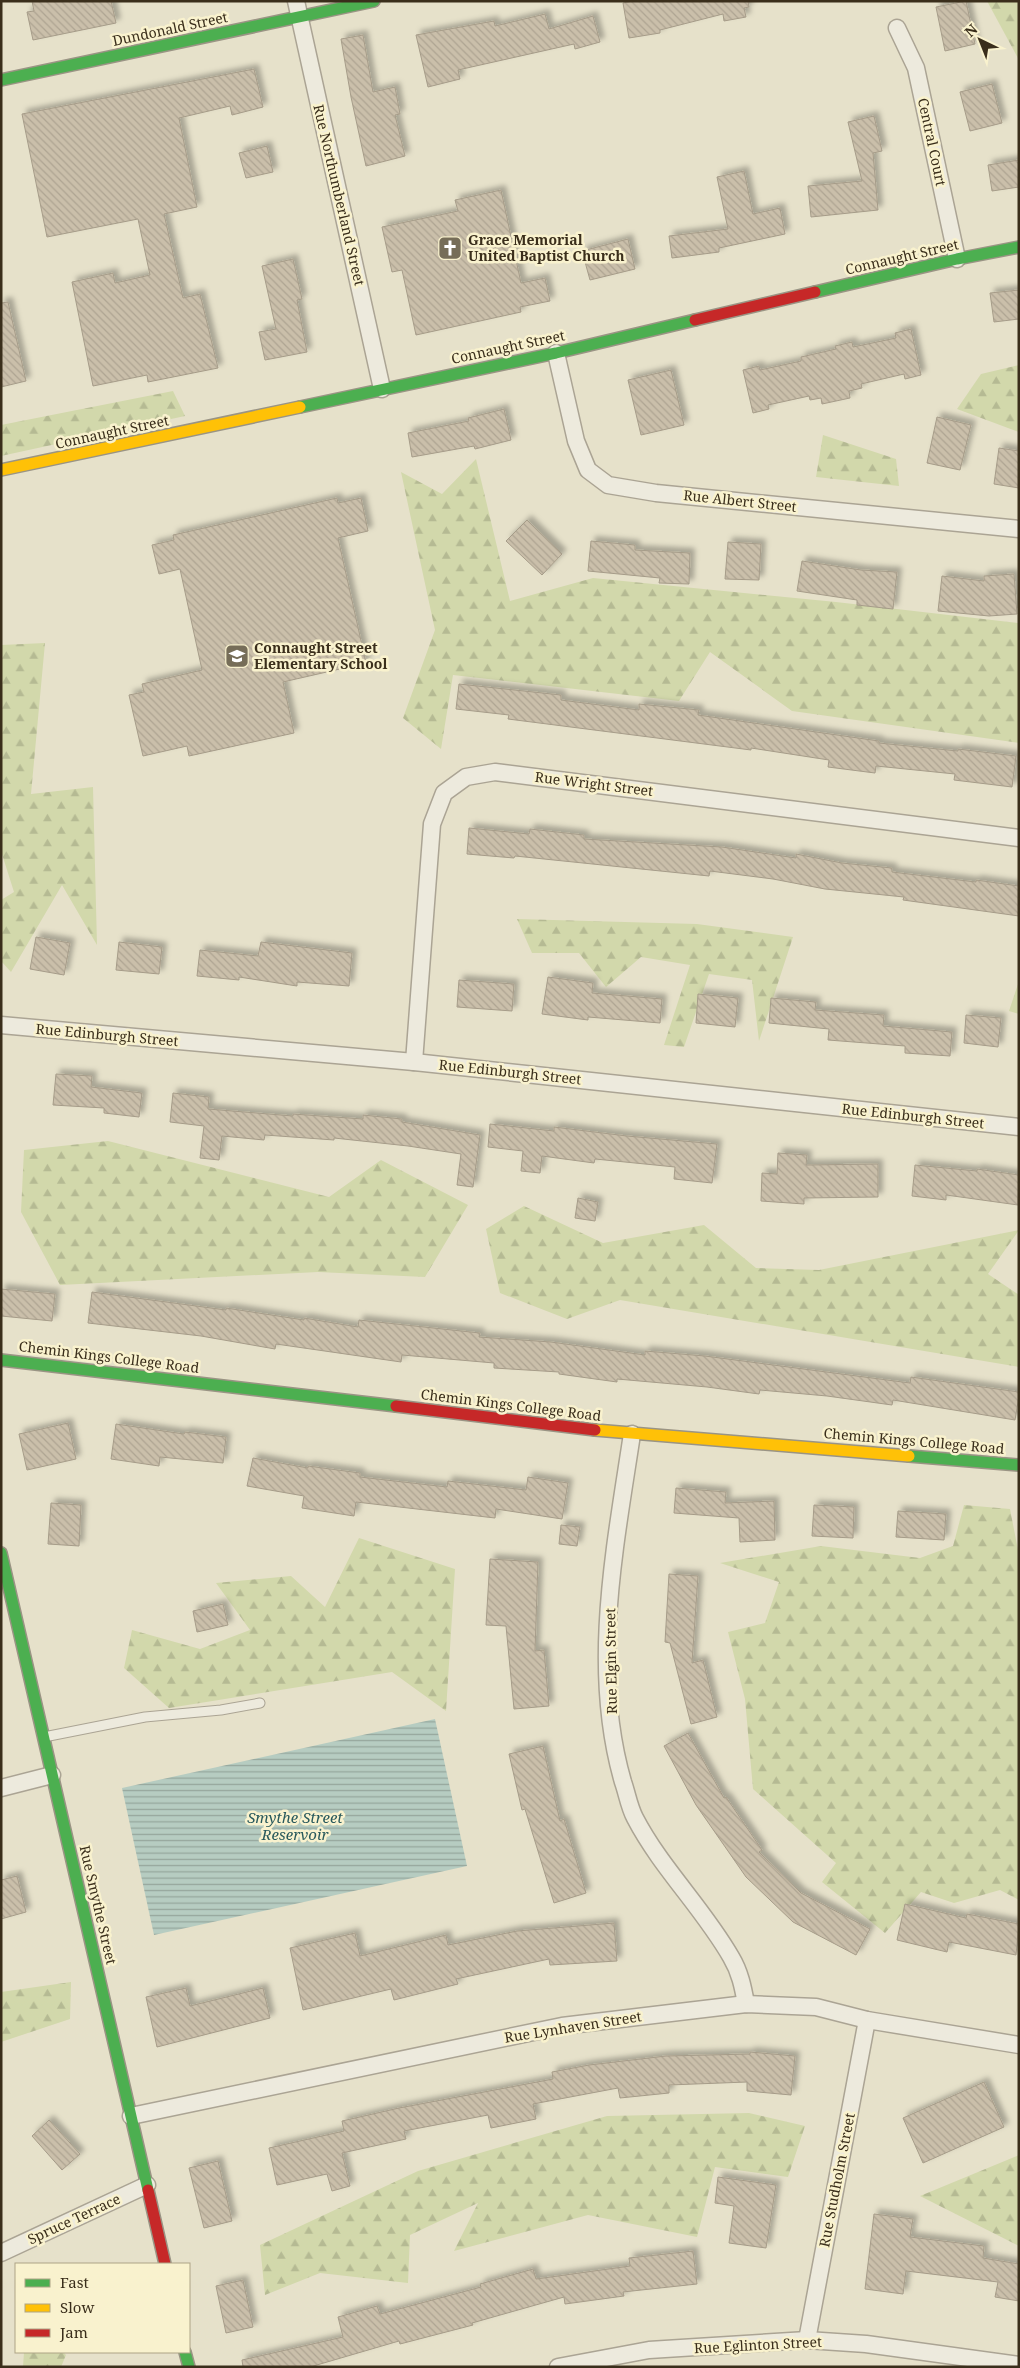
<svg xmlns="http://www.w3.org/2000/svg" width="1020" height="2368" font-family="'Noto Serif',serif">
<defs>
<pattern id="forest-firs" width="22" height="20" patternUnits="userSpaceOnUse" patternTransform="scale(1.25)"><rect width="22" height="20" fill="#d2d8ab"/><path d="M5 1l3.5 6h-7zM16 11l3.5 6h-7z" fill="#b5ba93"/></pattern>
<pattern id="water-rules" width="6" height="5" patternUnits="userSpaceOnUse" patternTransform="scale(1.25)"><rect width="6" height="5" fill="#b6ccc1"/><path d="M0 2.5h6" fill="none" stroke="#95a69c"/></pattern>
<pattern id="building-back-hatch" width="6" height="6" patternUnits="userSpaceOnUse" patternTransform="scale(1.25)"><rect width="6" height="6" fill="#cabfaa"/><path d="M-1 5l2 2M0 0l6 6M5-1l2 2" fill="none" stroke="#aea492"/></pattern>
<filter id="shadow"><feDropShadow dx="4.5" dy="-4.5" stdDeviation="2.5" flood-color="#0004"/></filter>
</defs>
<rect width="100%" height="100%" fill="#e6e1ca"/>
<!-- forest -->
<g fill="url(#forest-firs)">
<polygon points="987,1 1019,1 1019,60"/>
<polygon points="1019,365 1019,432 957,409 981,374"/>
<polygon points="173,391 185,416 1,456 1,425"/>
<polygon points="823,435 896,459 899,486 816,477"/>
<polygon points="476,459 510,601 593,578 836,602 1019,623 1019,743 792,711 710,652 679,701 453,675 441,749 403,718 435,630 401,472 442,494"/>
<polygon points="45,643 31,794 93,787 97,945 62,885 11,972 1,961 1,900 14,892 1,851 1,645"/>
<polygon points="517,919 697,924 793,937 759,1041 752,980 709,974 684,1047 664,1045 690,965 641,957 606,987 579,953 532,953"/>
<polygon points="1019,981 1019,1014 1009,1011"/>
<polygon points="108,1141 329,1197 381,1160 468,1205 425,1277 318,1272 60,1285 21,1212 24,1150"/>
<polygon points="524,1206 603,1243 704,1225 756,1268 819,1270 1019,1230 988,1274 1019,1295 1019,1367 620,1300 567,1319 500,1293 486,1229"/>
<polygon points="964,1505 1010,1509 1019,1555 1019,1900 1000,1890 954,1903 921,1892 885,1933 822,1882 836,1863 753,1789 745,1699 728,1632 765,1623 779,1582 720,1563 821,1546 920,1558 953,1546"/>
<polygon points="359,1538 455,1569 446,1711 392,1672 169,1708 124,1668 132,1630 200,1649 250,1630 216,1583 291,1576 325,1607"/>
<polygon points="71,1982 70,2019 1,2042 1,1992"/>
<polygon points="749,2113 805,2126 788,2177 715,2167 697,2237 588,2215 454,2251 478,2203 410,2235 408,2283 320,2273 265,2295 260,2245 418,2171 607,2116"/>
<polygon points="1019,2155 1019,2246 920,2196"/>
<polygon points="24,2352 63,2352 66,2355 61,2367 23,2367"/>
</g>
<!-- water -->
<polygon fill="url(#water-rules)" points="435,1719 467,1866 154,1935 122,1788"/>
<!-- building -->
<g fill="url(#building-back-hatch)" stroke="#a69c89" filter="url(#shadow)">
<polygon points="32,1 111,1 116,23 33,40 27,12 34,11"/>
<polygon points="633,1 748,1 749,7 744,8 746,17 724,21 723,14 660,30 660,33 629,38 623,3"/>
<polygon points="966,1 975,44 945,51 936,7"/>
<polygon points="545,14 549,29 593,16 600,42 575,49 574,44 458,70 460,79 428,87 416,35 494,21 495,26"/>
<polygon points="363,35 373,92 395,87 400,114 395,115 405,156 366,166 351,97 341,39"/>
<polygon points="254,69 263,107 232,115 230,106 179,118 197,207 164,214 183,298 200,294 218,368 148,382 147,375 93,386 72,282 113,273 115,283 150,275 138,219 47,237 22,114"/>
<polygon points="992,84 1002,123 970,131 960,92"/>
<polygon points="874,116 882,151 873,153 878,210 811,217 808,186 862,181 848,122"/>
<polygon points="267,146 273,172 246,178 239,153"/>
<polygon points="1019,160 1019,187 992,191 988,165"/>
<polygon points="744,171 753,214 780,208 785,234 719,248 719,252 672,258 669,236 728,229 717,177"/>
<polygon points="501,190 521,283 545,278 550,301 520,307 521,312 416,335 402,270 392,272 382,227 458,211 455,200"/>
<polygon points="628,239 635,269 590,280 582,251"/>
<polygon points="293,259 302,299 297,300 307,352 265,360 259,332 276,329 262,266"/>
<polygon points="1019,290 1019,319 994,322 990,293"/>
<polygon points="8,302 26,381 1,387 1,303"/>
<polygon points="911,329 921,375 905,379 904,374 861,384 862,388 849,391 850,398 822,404 821,398 810,400 809,396 768,405 769,409 753,413 743,370 759,366 760,370 801,361 801,357 836,349 835,346 852,342 853,347 896,338 895,333"/>
<polygon points="671,370 684,425 641,435 628,380"/>
<polygon points="504,409 511,440 475,449 474,446 412,457 408,433 469,421 468,418"/>
<polygon points="937,417 971,425 960,470 927,463"/>
<polygon points="999,448 1019,451 1019,488 994,484"/>
<polygon points="337,498 338,503 361,498 368,531 338,538 366,663 283,682 294,733 189,756 187,746 143,756 129,695 144,692 142,684 202,670 180,569 159,574 152,545 174,540 173,535"/>
<polygon points="527,520 562,554 542,575 506,541"/>
<polygon points="591,541 635,545 635,550 690,553 689,584 659,583 660,578 588,571"/>
<polygon points="728,542 761,544 759,580 725,579"/>
<polygon points="802,561 861,570 897,572 893,609 857,605 857,600 797,591"/>
<polygon points="1014,574 1017,614 989,616 938,611 942,576 984,581 984,576"/>
<polygon points="459,684 561,695 561,700 639,710 639,704 699,710 698,715 879,741 879,743 958,751 958,749 1016,756 1012,787 954,780 955,774 876,766 875,773 828,767 829,760 751,748 751,750 508,719 509,715 456,709"/>
<polygon points="469,828 529,834 530,829 584,835 584,839 722,847 796,858 796,854 842,863 892,868 892,872 976,882 976,880 1019,886 1019,916 903,900 904,897 825,889 773,879 710,871 709,876 515,856 514,858 467,854"/>
<polygon points="36,937 70,943 64,975 30,969"/>
<polygon points="119,942 162,947 159,974 116,970"/>
<polygon points="261,942 352,953 349,986 297,982 297,986 239,977 239,980 197,976 200,950 258,956"/>
<polygon points="548,977 593,983 592,993 662,999 660,1023 588,1017 588,1020 542,1014"/>
<polygon points="459,980 514,984 512,1011 457,1007"/>
<polygon points="698,994 738,998 735,1027 696,1023"/>
<polygon points="771,998 816,1002 815,1010 884,1015 883,1026 952,1032 950,1056 905,1053 905,1046 828,1040 829,1029 769,1023"/>
<polygon points="966,1015 1001,1018 998,1047 964,1043"/>
<polygon points="56,1074 92,1076 91,1087 142,1093 139,1117 104,1113 104,1108 53,1105"/>
<polygon points="173,1093 209,1097 208,1109 293,1116 293,1114 363,1119 363,1115 402,1119 402,1122 480,1135 473,1187 457,1185 461,1154 408,1146 334,1138 334,1140 265,1135 264,1140 222,1136 219,1160 200,1158 204,1126 170,1122"/>
<polygon points="490,1124 554,1131 554,1127 627,1136 717,1144 712,1183 674,1179 675,1167 595,1159 594,1163 542,1156 540,1173 521,1171 523,1151 488,1147"/>
<polygon points="778,1153 807,1155 806,1165 878,1164 878,1197 804,1198 804,1204 761,1201 762,1173 777,1174"/>
<polygon points="915,1165 977,1171 977,1169 1019,1175 1018,1205 946,1195 946,1200 912,1196"/>
<polygon points="578,1198 598,1202 595,1221 575,1218"/>
<polygon points="1,1289 55,1294 52,1321 1,1316"/>
<polygon points="92,1292 226,1310 226,1308 304,1320 304,1318 358,1327 359,1320 480,1333 479,1337 551,1342 645,1355 645,1351 705,1356 910,1383 911,1377 1019,1392 1019,1396 1015,1420 893,1400 892,1405 827,1396 760,1390 759,1394 707,1387 617,1379 617,1382 559,1374 559,1372 494,1368 494,1363 402,1355 401,1362 276,1344 275,1349 201,1336 88,1323"/>
<polygon points="68,1423 76,1459 27,1470 19,1434"/>
<polygon points="116,1424 184,1434 185,1432 226,1437 223,1463 160,1457 159,1466 111,1459"/>
<polygon points="253,1458 308,1468 308,1466 360,1473 360,1477 447,1487 448,1481 526,1490 528,1477 568,1483 562,1519 496,1509 495,1518 356,1502 354,1516 302,1508 304,1496 247,1486"/>
<polygon points="676,1488 726,1492 725,1503 774,1501 775,1540 740,1542 739,1518 674,1513"/>
<polygon points="51,1503 81,1505 79,1546 48,1544"/>
<polygon points="814,1505 854,1507 853,1538 812,1536"/>
<polygon points="898,1511 946,1514 944,1540 896,1537"/>
<polygon points="561,1525 580,1527 577,1546 559,1544"/>
<polygon points="490,1559 538,1562 535,1651 544,1650 549,1706 514,1709 506,1626 486,1625"/>
<polygon points="669,1574 698,1576 692,1663 703,1660 717,1717 691,1724 670,1643 665,1642"/>
<polygon points="223,1604 228,1625 197,1632 193,1611"/>
<polygon points="688,1733 724,1798 726,1797 762,1850 759,1852 801,1893 870,1929 856,1955 793,1922 746,1877 696,1805 664,1746"/>
<polygon points="543,1746 560,1821 564,1819 586,1893 554,1903 525,1809 522,1810 509,1754"/>
<polygon points="17,1876 26,1912 1,1919 1,1880"/>
<polygon points="905,1904 966,1918 967,1914 1019,1924 1016,1955 949,1942 947,1952 897,1940"/>
<polygon points="614,1923 617,1961 550,1965 549,1959 456,1979 458,1984 394,2000 391,1989 303,2010 290,1948 355,1933 360,1956 446,1935 448,1945 517,1931"/>
<polygon points="186,1988 190,2006 263,1988 270,2018 157,2047 146,1997"/>
<polygon points="750,2052 795,2056 791,2095 747,2091 747,2082 669,2085 669,2093 620,2098 618,2088 533,2104 536,2119 491,2128 488,2115 404,2131 406,2139 342,2153 350,2186 332,2191 327,2174 277,2185 269,2148 344,2131 342,2121 399,2108 553,2079 552,2072 589,2065 666,2056 750,2054"/>
<polygon points="984,2082 1004,2127 923,2163 903,2118"/>
<polygon points="49,2120 80,2154 62,2170 32,2136"/>
<polygon points="218,2161 232,2221 204,2228 189,2168"/>
<polygon points="718,2177 776,2185 766,2248 729,2243 734,2206 715,2203"/>
<polygon points="874,2214 913,2219 910,2237 984,2246 983,2258 1019,2264 1019,2301 995,2297 998,2282 906,2271 903,2294 865,2289"/>
<polygon points="693,2251 697,2284 623,2292 624,2296 565,2304 564,2297 472,2323 473,2325 400,2344 399,2341 310,2367 243,2367 242,2360 343,2337 338,2317 377,2306 380,2314 481,2287 480,2284 533,2269 536,2279 630,2266 629,2258"/>
<polygon points="243,2280 253,2327 226,2333 216,2286"/>
</g>
<g fill="none" stroke-linecap="round" stroke-linejoin="round">
<!-- lane casing -->
<g stroke="#aba494" stroke-width="11">
<polyline id="lane" points="44,1737 145,1717 221,1710 260,1703"/>
</g>
<!-- street casing -->
<g stroke="#aba494" stroke-width="19">
<g id="street">
<polyline points="296,1 382,389"/>
<polyline points="897,28 916,68 957,259"/>
<polyline points="556,353 576,441 588,470 608,485 656,493 1019,529"/>
<polyline points="1,1025 414,1062 1019,1127"/>
<polyline points="414,1062 432,824 444,793 466,777 495,772 1019,838"/>
<path d="M632 1434C615 1547 590 1669 623 1782 627 1793 629 1807 635 1818 661 1868 703 1908 731 1957 740 1972 743 1987 746 2004"/>
<polyline points="1,1788 52,1775"/>
<polyline points="131,2116 562,2026 746,2004 816,2007 867,2020 1019,2045"/>
<polyline points="1,2253 147,2185"/>
<polyline points="807,2340 867,2020"/>
<polyline points="558,2367 649,2350 807,2340 866,2344 1019,2365"/>
</g>
</g>
<!-- fast casing -->
<g stroke="#9a9484" stroke-width="14">
<g id="fast">
<polyline points="1,80 374,1"/>
<polyline points="815,292 957,259 1019,247"/>
<polyline points="300,407 556,353 695,320"/>
<polyline points="1,1360 396,1406"/>
<polyline points="909,1456 1019,1465"/>
<polyline points="1,1553 148,2190"/>
<polyline points="185,2352 189,2367"/>
</g>
</g>
<!-- slow casing -->
<g stroke="#9a9484" stroke-width="14">
<g id="slow">
<polyline points="1,470 300,407"/>
<polyline points="595,1430 909,1456"/>
</g>
</g>
<!-- jam casing -->
<g stroke="#9a9484" stroke-width="14">
<g id="jam">
<polyline points="695,320 815,292"/>
<polyline points="396,1406 595,1430"/>
<polyline points="148,2190 165,2264"/>
</g>
</g>
<!-- lane -->
<use href="#lane" stroke="#edeadd" stroke-width="9"/>
<!-- street -->
<use href="#street" stroke="#edeadd" stroke-width="16"/>
<!-- fast -->
<use href="#fast" stroke="#4caf50" stroke-width="11"/>
<!-- slow -->
<use href="#slow" stroke="#ffc107" stroke-width="11"/>
<!-- jam -->
<use href="#jam" stroke="#c62828" stroke-width="11"/>
</g>
<!-- icons -->
<defs>
<g id="church-square" transform="scale(1.25)"><rect x="-9" y="-9" width="18" height="18" rx="4" fill="#766d58" stroke="#f9f2ce"/><path d="M-1.2-6h2.4v3.5h3.3v2.4h-3.3V6h-2.4V-.1h-3.3v-2.4h3.3Z" fill="#fff"/></g>
<g id="school-square" transform="scale(1.25)"><rect x="-9" y="-9" width="18" height="18" rx="4" fill="#766d58" stroke="#f9f2ce"/><path d="M0-5L7-2L0 1L-7-2ZM-4 1L0 2.5L4 1V4Q0 6-4 4Z" fill="#fff"/></g>
</defs>
<g fill-rule="evenodd">
<use href="#church-square" x="450" y="248"/>
<use href="#school-square" x="237" y="656"/>
</g>
<g text-anchor="middle" stroke-width="5" stroke-linejoin="round" paint-order="stroke">
<!-- street labels -->
<g font-size="14" fill="#3a2e1b" stroke="#f9f2ce">
<text transform="translate(170 29) rotate(-12)" y="5">Dundonald Street</text>
<text transform="translate(932 142) rotate(78)" y="5">Central Court</text>
<text transform="translate(339 195) rotate(77)" y="5">Rue Northumberland Street</text>
<text transform="translate(902 257) rotate(-13)" y="5">Connaught Street</text>
<text transform="translate(508 347) rotate(-12)" y="5">Connaught Street</text>
<text transform="translate(112 432) rotate(-12)" y="5">Connaught Street</text>
<text transform="translate(740 501) rotate(6)" y="5">Rue Albert Street</text>
<text transform="translate(594 784) rotate(7)" y="5">Rue Wright Street</text>
<text transform="translate(107 1035) rotate(5)" y="5">Rue Edinburgh Street</text>
<text transform="translate(510 1072) rotate(6)" y="5">Rue Edinburgh Street</text>
<text transform="translate(913 1116) rotate(6)" y="5">Rue Edinburgh Street</text>
<text transform="translate(109 1357) rotate(7)" y="5">Chemin Kings College Road</text>
<text transform="translate(511 1405) rotate(7)" y="5">Chemin Kings College Road</text>
<text transform="translate(914 1441) rotate(5)" y="5">Chemin Kings College Road</text>
<text transform="translate(611 1661) rotate(-91)" y="5">Rue Elgin Street</text>
<text transform="translate(98 1905) rotate(77)" y="5">Rue Smythe Street</text>
<text transform="translate(573 2027) rotate(-9)" y="5">Rue Lynhaven Street</text>
<text transform="translate(837 2180) rotate(-79)" y="5">Rue Studholm Street</text>
<text transform="translate(74 2219) rotate(-25)" y="5">Spruce Terrace</text>
<text transform="translate(758 2345) rotate(-3)" y="5">Rue Eglinton Street</text>
</g>
<!-- poi labels -->
<g font-size="14" font-weight="bold" fill="#3a2e1b" stroke="#f9f2ce" text-anchor="start">
<text x="468" y="245">Grace Memorial<tspan x="468" dy="16">United Baptist Church</tspan></text>
<text x="254" y="653">Connaught Street<tspan x="254" dy="16">Elementary School</tspan></text>
</g>
<!-- water labels -->
<g font-size="15" font-style="italic" fill="#28595c" stroke="#f9f2ce">
<text x="295" y="1823">Smythe Street<tspan x="295" dy="17">Reservoir</tspan></text>
</g>
</g>
<!-- border -->
<rect width="1020" height="2368" fill="none" stroke="#3a2e1b" stroke-width="5"/>
<!-- legend -->
<rect x="15" y="2263" width="175" height="90" fill="#f9f2ce" stroke="#ada486"/>
<rect x="25" y="2279" width="25" height="8" fill="#4caf50" stroke="#ada486"/>
<text x="60" y="2288" font-size="15" fill="#3a2e1b">Fast</text>
<rect x="25" y="2304" width="25" height="8" fill="#ffc107" stroke="#ada486"/>
<text x="60" y="2313" font-size="15" fill="#3a2e1b">Slow</text>
<rect x="25" y="2329" width="25" height="8" fill="#c62828" stroke="#ada486"/>
<text x="60" y="2338" font-size="15" fill="#3a2e1b">Jam</text>
<!-- north arrow -->
<g transform="translate(980 40) rotate(317)" stroke="#f9f2ce" stroke-width="4" paint-order="stroke">
<path d="M0-4L9 19L0 12L-9 19Z" fill="#3a2e1b"/>
<text y="-8" font-size="14" font-weight="bold" text-anchor="middle" fill="#3a2e1b">N</text>
</g>
</svg>
